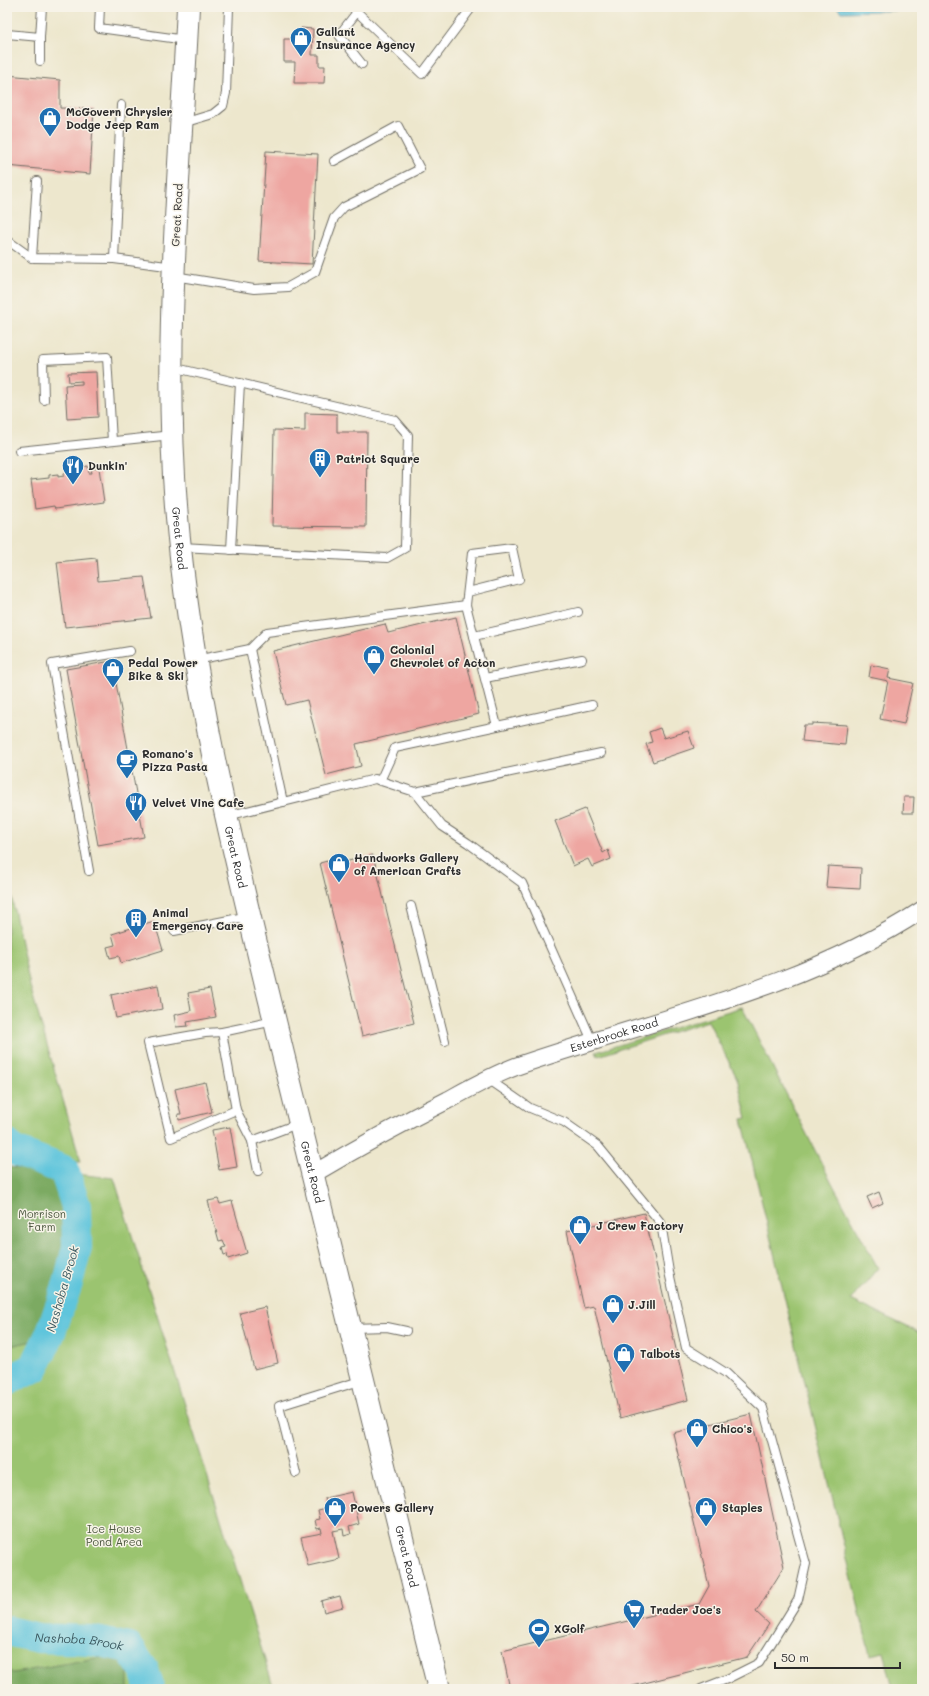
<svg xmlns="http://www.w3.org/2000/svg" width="929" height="1696" font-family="Mali,sans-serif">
<rect width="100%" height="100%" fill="#f7f3e8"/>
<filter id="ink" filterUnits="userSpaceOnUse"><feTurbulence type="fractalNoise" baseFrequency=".025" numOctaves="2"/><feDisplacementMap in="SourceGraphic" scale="8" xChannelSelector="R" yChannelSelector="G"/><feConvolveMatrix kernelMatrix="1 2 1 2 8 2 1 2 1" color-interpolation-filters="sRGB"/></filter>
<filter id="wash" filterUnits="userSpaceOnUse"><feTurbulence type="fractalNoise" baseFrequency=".012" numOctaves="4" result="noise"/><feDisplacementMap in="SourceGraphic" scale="16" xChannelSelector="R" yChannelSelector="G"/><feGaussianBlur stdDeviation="0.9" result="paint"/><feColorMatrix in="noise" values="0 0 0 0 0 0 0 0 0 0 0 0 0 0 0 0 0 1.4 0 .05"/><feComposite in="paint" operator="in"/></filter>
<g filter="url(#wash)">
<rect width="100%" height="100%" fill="#ede7cd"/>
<!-- green -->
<g fill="#9bc470" stroke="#63784e">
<polygon points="7,875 30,986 81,1162 7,1159"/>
<polygon points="742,1007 824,1168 878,1268 851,1300 922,1334 922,1689 893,1689 884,1652 870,1655 742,1119 747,1118 737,1078 708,1021 598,1056 596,1052"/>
<polygon points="7,1167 114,1178 274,1689 7,1689"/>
</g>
<!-- forest -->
<g fill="#7caa62" stroke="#546a46">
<polygon points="7,1167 58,1172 67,1212 69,1254 36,1340 7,1347"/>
<polygon points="124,1653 128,1665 128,1689 7,1689 7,1670 13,1673"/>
</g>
<!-- water -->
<polygon fill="#5fc5dc" stroke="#457884" points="837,7 922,7 922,10 841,12"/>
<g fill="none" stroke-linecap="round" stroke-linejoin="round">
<!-- river -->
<g stroke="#5fc5dc" stroke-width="30">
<polyline points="7,1144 10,1149 64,1170 76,1206 77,1247 68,1283 51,1332 34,1368 7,1381"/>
<path id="s1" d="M7 1631 39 1638 91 1640 129 1648 144 1670 150 1689"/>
</g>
</g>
<g id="blocks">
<!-- building -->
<g fill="#eea6a1">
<polygon points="301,28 313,29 312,55 319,55 319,66 325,66 324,83 294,83 295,62 284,62 284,39 295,39 295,35 301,35"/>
<polygon points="7,75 60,80 60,108 94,109 90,174 7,166"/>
<polygon points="266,151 318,154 312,264 259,261"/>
<polygon points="96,372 98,417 67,419 65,385 82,384 82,381 69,382 68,373"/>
<polygon points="305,413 337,414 337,432 367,432 366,527 272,526 274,430 305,431"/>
<polygon points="88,466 89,473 92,473 91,469 99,468 104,502 55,509 54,506 35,509 31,480 49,478 49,475 58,474 58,477 64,476 64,473 71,472 72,476 77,475 76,468"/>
<polygon points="96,558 98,581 144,577 151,618 65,627 57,562"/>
<polygon points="456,617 479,714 356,744 361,766 326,775 307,700 286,705 273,651 385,624 388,633"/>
<polygon points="112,661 144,837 98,845 66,669"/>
<polygon points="871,665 890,669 888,678 913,683 904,724 880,719 888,681 869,677"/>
<polygon points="812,723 847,725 845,745 802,741 804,725 812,725"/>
<polygon points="660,728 664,738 688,731 694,748 653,762 646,744 652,742 649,732"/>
<polygon points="904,797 914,797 913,813 903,813"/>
<polygon points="585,809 603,853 608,850 611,859 592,867 588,859 573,866 555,821"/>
<polygon points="373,855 414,1023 362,1036 320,863 327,861 328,866"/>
<polygon points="828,866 861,868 860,889 826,887"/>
<polygon points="154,921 163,950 121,963 119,956 110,958 107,947 115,945 112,934"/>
<polygon points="158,985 162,1009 116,1018 111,995"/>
<polygon points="210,989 216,1017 187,1022 188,1026 176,1027 174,1015 191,1011 188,993"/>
<polygon points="205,1082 212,1112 179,1120 178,1114 181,1114 175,1089"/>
<polygon points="230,1127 237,1167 219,1170 212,1130"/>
<polygon points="879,1192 883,1203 872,1208 867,1197"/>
<polygon points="218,1199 220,1204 232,1201 247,1253 228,1259 227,1254 224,1255 222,1248 226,1247 223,1240 219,1241 208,1201"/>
<polygon points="644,1213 688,1400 620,1418 594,1306 584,1308 567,1231"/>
<polygon points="265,1307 278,1363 254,1369 240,1313"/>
<polygon points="751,1414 784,1567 756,1612 769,1624 747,1657 621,1689 510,1689 502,1651 699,1604 709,1586 673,1433"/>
<polygon points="352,1492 359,1524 349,1527 351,1534 344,1536 343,1529 333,1531 339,1559 308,1566 301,1537 322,1533 321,1528 317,1529 315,1520 320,1519 318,1510 327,1508 325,1498"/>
<polygon points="340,1596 343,1607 324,1612 321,1601"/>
</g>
</g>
</g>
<g filter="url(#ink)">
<use href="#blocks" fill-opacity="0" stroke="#6f6d64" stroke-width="1"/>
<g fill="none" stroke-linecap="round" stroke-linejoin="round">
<!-- service casing -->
<g stroke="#6f6d64" stroke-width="10">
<g id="service">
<polyline points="100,7 99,28 186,40"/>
<polyline points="352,7 422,74 472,7"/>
<polyline points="357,12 339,35 362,64"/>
<polyline points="7,34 40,37 42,7"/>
<polyline points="40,61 40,37"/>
<polyline points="183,123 213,114 223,106 226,93 229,7"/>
<polyline points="37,181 32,258 114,259 174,267"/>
<polyline points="7,240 32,258"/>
<polyline points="114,259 121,105"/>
<polyline points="174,276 254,289 288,287 315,272 334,218 344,207 420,169 398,126 334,161"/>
<polyline points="172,367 395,420 408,435 405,548 387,558 181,547"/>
<polyline points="44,400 43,360 107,357 112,441"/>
<polyline points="19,451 172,435"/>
<polyline points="231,550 240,383"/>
<polyline points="466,605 472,553 512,548 519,579 468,592"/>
<polyline points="474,636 578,612"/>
<polyline points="250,649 267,632 466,605 497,726 395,748 380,781"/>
<polyline points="196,660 250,649 283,802"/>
<polyline points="485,678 582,659"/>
<polyline points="497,726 592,705"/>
<polyline points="415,792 601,753"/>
<polyline points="227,816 375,779 415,792 442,826 468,843 522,883 593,1043"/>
<polyline points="89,871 52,664 130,651"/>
<polyline points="411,906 445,1041"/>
<polyline points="174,931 249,916"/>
<polyline points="222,1032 236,1110 252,1141 258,1171"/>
<polyline points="488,1079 530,1108 564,1122 598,1146 661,1223 669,1272 686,1348 726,1373 763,1408 806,1564 798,1600 759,1663 727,1679 701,1689"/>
<polyline points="236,1110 171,1138 148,1043 205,1033 222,1032 274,1021"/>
<polyline points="252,1141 300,1123"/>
<polyline points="351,1328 387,1327 406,1331"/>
<polyline points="296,1473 279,1406 363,1380"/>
</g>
</g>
<!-- minor casing -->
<g stroke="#6f6d64" stroke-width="19">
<g id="minor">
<path id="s2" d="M313 1174C357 1148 402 1123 448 1100 470 1088 493 1075 517 1066 653 1019 800 990 922 910"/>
</g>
</g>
<!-- secondary casing -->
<g stroke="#6f6d64" stroke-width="24">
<g id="secondary">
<path id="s3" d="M188 7C180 172 163 340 176 506 191 691 239 873 283 1054 335 1266 387 1477 439 1689"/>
</g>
</g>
<!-- service -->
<use href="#service" stroke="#fff" stroke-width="8"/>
<!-- minor -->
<use href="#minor" stroke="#fff" stroke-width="17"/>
<!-- secondary -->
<use href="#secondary" stroke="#fff" stroke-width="22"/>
</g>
</g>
<!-- icons -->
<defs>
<g id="shop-pin" transform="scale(1.15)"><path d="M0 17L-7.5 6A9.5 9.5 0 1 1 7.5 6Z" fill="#1f6fb2" stroke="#f7f3e8"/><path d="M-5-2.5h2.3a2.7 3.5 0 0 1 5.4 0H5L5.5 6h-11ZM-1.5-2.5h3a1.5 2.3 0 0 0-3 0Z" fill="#fff"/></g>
<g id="building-pin" transform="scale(1.15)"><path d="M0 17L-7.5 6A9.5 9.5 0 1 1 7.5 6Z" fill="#1f6fb2" stroke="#f7f3e8"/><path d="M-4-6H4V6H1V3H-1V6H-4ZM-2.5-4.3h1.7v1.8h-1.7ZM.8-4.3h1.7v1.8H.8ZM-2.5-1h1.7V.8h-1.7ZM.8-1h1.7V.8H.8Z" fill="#fff"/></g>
<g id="restaurant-pin" transform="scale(1.15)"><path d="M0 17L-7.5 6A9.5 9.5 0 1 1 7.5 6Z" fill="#1f6fb2" stroke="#f7f3e8"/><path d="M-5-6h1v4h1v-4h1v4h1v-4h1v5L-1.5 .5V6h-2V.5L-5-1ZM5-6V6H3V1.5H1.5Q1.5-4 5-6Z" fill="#fff"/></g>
<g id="cafe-pin" transform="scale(1.15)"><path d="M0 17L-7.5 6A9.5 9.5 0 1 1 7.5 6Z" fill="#1f6fb2" stroke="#f7f3e8"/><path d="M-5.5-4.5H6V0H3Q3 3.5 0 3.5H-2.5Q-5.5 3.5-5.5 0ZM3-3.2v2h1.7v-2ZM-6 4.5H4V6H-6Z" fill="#fff"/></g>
<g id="supermarket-pin" transform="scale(1.15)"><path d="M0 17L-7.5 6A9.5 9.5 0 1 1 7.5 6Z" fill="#1f6fb2" stroke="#f7f3e8"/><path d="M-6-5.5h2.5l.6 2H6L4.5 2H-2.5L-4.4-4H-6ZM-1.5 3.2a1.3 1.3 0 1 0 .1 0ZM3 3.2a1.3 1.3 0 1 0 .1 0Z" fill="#fff"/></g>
<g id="stadium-pin" transform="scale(1.15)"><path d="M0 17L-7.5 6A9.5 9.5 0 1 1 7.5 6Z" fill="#1f6fb2" stroke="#f7f3e8"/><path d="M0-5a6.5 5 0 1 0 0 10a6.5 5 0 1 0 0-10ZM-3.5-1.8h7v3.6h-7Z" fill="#fff"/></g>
</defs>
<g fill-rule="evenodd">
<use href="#shop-pin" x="301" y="38"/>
<use href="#shop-pin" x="50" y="118"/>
<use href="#building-pin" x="320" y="459"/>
<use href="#restaurant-pin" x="73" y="466"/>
<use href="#shop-pin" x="374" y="656"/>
<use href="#shop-pin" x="113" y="669"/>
<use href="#cafe-pin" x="127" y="760"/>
<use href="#restaurant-pin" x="136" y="803"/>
<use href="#shop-pin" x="339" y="864"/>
<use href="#building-pin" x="136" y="919"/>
<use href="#shop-pin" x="580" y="1226"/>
<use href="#shop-pin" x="613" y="1305"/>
<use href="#shop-pin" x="624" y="1354"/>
<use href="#shop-pin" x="697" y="1429"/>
<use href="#shop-pin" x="335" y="1508"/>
<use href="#shop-pin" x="706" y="1508"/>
<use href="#supermarket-pin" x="634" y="1610"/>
<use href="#stadium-pin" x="539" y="1629"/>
</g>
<g text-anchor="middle" stroke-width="3" stroke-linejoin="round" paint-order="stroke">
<!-- poi labels -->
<g font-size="11" font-weight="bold" fill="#2b2b2b" stroke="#f7f3e8" text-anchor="start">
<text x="316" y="36">Gallant<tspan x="316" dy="13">Insurance Agency</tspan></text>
<text x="66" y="116">McGovern Chrysler<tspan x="66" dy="13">Dodge Jeep Ram</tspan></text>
<text x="336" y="463">Patriot Square</text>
<text x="88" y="470">Dunkin'</text>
<text x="390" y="654">Colonial<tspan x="390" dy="13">Chevrolet of Acton</tspan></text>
<text x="128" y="667">Pedal Power<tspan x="128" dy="13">Bike &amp; Ski</tspan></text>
<text x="142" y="758">Romano's<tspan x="142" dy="13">Pizza Pasta</tspan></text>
<text x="152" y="807">Velvet Vine Cafe</text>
<text x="354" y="862">Handworks Gallery<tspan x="354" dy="13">of American Crafts</tspan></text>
<text x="152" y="917">Animal<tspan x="152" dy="13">Emergency Care</tspan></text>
<text x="596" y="1230">J Crew Factory</text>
<text x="628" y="1309">J.Jill</text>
<text x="640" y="1358">Talbots</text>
<text x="712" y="1433">Chico's</text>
<text x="350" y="1512">Powers Gallery</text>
<text x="722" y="1512">Staples</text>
<text x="650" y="1614">Trader Joe's</text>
<text x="554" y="1633">XGolf</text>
</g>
<!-- street labels -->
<g font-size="11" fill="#2b2b2b" stroke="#f7f3e8">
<text transform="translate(177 215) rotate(-87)" y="4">Great Road</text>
<text dy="4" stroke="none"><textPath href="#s3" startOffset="532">Great Road</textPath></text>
<text dy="4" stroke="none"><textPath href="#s3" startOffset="856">Great Road</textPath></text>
<text dy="4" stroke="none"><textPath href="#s2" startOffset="333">Esterbrook Road</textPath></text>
<text dy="4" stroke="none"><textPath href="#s3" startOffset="1180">Great Road</textPath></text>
<text dy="4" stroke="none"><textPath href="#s3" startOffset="1576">Great Road</textPath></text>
</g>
<!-- park labels -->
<g font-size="11" fill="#4d5940" stroke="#f7f3e8">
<text x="42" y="1218">Morrison<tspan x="42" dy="13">Farm</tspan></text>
<text x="114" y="1533">Ice House<tspan x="114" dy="13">Pond Area</tspan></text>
</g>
<!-- water labels -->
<g font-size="12" font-style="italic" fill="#3b5960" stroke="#f7f3e8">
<text transform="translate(63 1289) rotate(-74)" y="4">Nashoba Brook</text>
<text dy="4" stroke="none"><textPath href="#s1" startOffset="73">Nashoba Brook</textPath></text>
</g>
</g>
<!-- margin -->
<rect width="929" height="1696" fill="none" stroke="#f7f3e8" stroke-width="24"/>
<!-- scale -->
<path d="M775 1662v6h125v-6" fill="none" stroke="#2b2b2b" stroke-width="2"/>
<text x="781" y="1662" font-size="12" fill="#2b2b2b" stroke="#f7f3e8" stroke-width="3" paint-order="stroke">50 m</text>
</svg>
